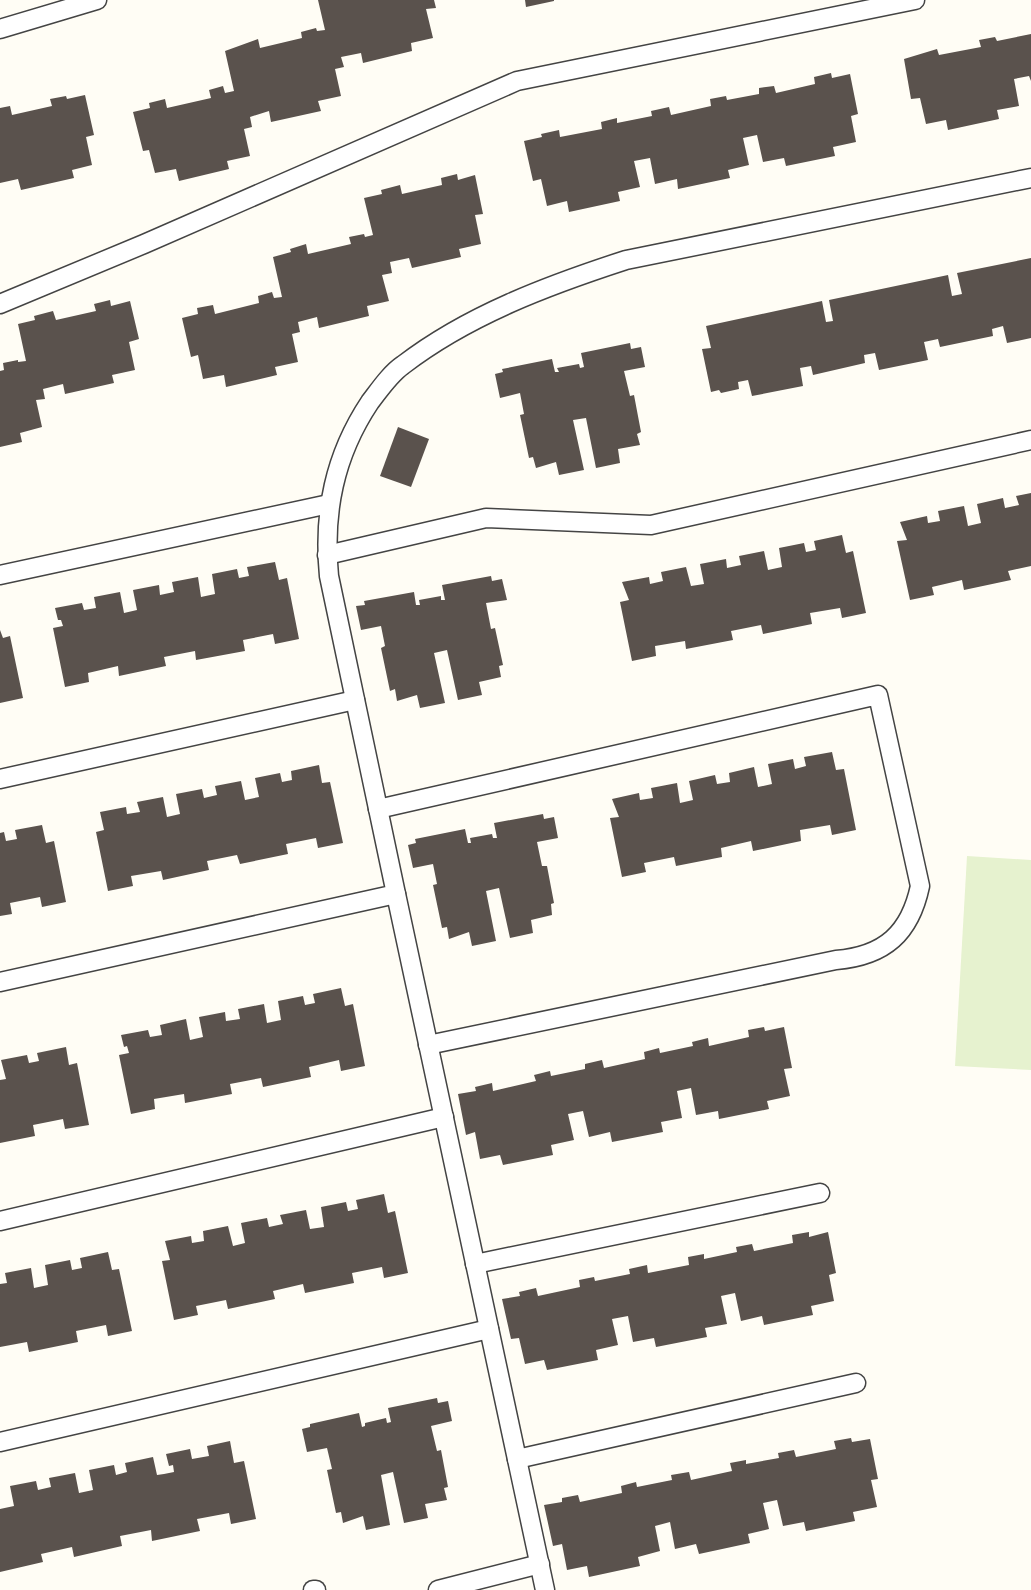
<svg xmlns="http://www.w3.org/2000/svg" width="1031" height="1590" font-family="'Libre Baskerville',serif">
<rect width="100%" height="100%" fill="#fffdf5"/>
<!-- pitch -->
<polygon fill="#e6f2cf" points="967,856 1031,860 1031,1070 955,1066"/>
<!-- building -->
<g fill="#5a524d">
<polygon points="318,0 434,0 436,8 426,9 433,38 411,43 412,51 363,63 361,53 341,57 344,67 335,69 341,96 318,101 321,111 271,122 269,111 250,117 252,127 244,129 250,156 227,161 229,169 179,181 176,169 155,173 149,150 143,151 133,112 150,108 149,103 165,99 167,108 211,98 209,90 223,86 225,93 234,91 225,51 258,39 260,48 302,38 301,32 316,28 317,31 325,30"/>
<polygon points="525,0 554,0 554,1 526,7"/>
<polygon points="1031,34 1031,81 1029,76 1014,79 1019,106 997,110 999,119 948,130 946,120 926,124 920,98 911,99 904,59 937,49 939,55 981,47 979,40 995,37 997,41"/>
<polygon points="831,73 832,78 850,74 858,114 851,116 856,142 833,147 835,156 786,166 784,158 763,162 757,135 743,138 749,165 728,170 730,178 678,189 677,179 655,184 650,158 634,161 640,187 618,192 620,201 569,212 567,201 547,206 541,179 533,181 524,141 542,137 541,134 559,130 560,137 602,129 601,122 617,118 617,123 652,116 651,111 669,107 671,115 711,106 710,99 726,96 727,100 759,94 759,88 774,86 776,93 815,84 814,77"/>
<polygon points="85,95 94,135 86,137 92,165 72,170 74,178 21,190 18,179 0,183 0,108 10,106 12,115 52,106 50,99 66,96 67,99"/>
<polygon points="457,174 458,180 475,175 483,214 475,215 481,244 459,249 461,257 412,268 409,258 390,262 392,273 382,275 389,301 367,306 369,316 319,328 317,317 298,322 300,332 292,334 298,362 275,367 277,375 226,387 224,375 203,379 198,355 191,357 182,318 198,314 197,308 213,305 215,314 259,303 258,296 272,292 274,298 282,297 273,257 291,252 290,249 306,244 308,254 351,244 349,237 364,234 365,237 373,235 364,198 382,194 381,190 400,185 402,194 442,185 441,178"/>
<polygon points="1031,258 1031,338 1007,343 1003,326 992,329 993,336 940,347 938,339 924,342 928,360 879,370 875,353 864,355 865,363 813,375 811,366 800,368 803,386 752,396 748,380 738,382 739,389 721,393 719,390 711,392 702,349 711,348 706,326 822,301 826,322 833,321 829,300 948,275 952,296 962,294 957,273"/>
<polygon points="110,300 111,306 130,301 139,339 129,342 135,370 112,375 114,383 65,394 63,384 43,389 45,399 36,400 42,427 20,433 22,442 0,447 0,371 4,370 3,363 18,360 18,362 26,361 18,324 35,320 34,316 53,311 56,320 96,311 94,304"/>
<polygon points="630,343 631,349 641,347 645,367 624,371 630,396 634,395 641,432 637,434 640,445 618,449 620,463 596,468 586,418 573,420 584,470 559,475 556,462 536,468 533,457 529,458 520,415 524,414 520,393 500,398 495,374 503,372 502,369 552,359 555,372 559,372 557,368 579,364 580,368 584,367 581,353"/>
<polygon points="398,427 429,439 411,487 380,476"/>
<polygon points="1031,493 1031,566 1008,571 1011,580 964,590 962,580 932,587 934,595 910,600 897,541 907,540 900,522 927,516 928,523 940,521 938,511 964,506 968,526 981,523 977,504 1003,498 1005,508 1019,505 1016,496"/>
<polygon points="842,535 846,553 853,551 866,613 842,618 840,608 810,613 812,624 763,634 761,625 731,631 733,640 686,649 685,641 655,646 656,656 632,661 620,602 629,600 622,582 649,577 650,584 663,581 661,572 686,567 691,586 704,584 700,564 726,559 727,568 741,565 739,556 764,551 768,570 782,567 779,548 804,543 806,552 816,550 814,541"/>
<polygon points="275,562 279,580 287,578 299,639 275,644 273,634 243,640 245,651 196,660 195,651 164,657 166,666 119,676 118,666 88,673 89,682 65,687 53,628 63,626 61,620 58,620 55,608 82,603 84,610 96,608 94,597 120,592 124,613 137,610 133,590 159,585 160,595 174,592 172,582 198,577 201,597 215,594 212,574 237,569 239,578 249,576 247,567"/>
<polygon points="491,576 492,581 502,579 507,600 486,603 491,629 495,628 503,665 499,666 501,677 479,682 482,695 458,700 447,650 434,653 445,703 420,708 417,695 397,701 395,689 390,691 381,648 385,646 381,626 361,630 356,606 365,605 364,601 414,592 416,605 420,605 419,600 441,596 441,600 445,600 442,585"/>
<polygon points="0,630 3,638 10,636 23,698 0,703"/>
<polygon points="832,752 836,770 844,769 856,830 832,835 830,825 800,830 801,841 753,851 751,841 721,848 722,857 676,866 674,857 644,863 646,872 622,877 610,818 619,817 612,799 639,793 640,800 653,798 651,788 677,783 680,803 693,800 689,781 715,775 717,784 730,782 729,773 754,767 758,787 772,784 768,764 793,759 795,769 806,766 804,757"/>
<polygon points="319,765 322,783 330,782 343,843 318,848 316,838 286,844 288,854 240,864 237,855 207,861 209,870 163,880 161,871 131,876 133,886 108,891 96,832 104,830 100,812 126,807 127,814 140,812 137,802 163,797 167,817 180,814 176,794 202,789 204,798 217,795 215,786 241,781 245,800 259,797 255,778 280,773 282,782 292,780 291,771"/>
<polygon points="543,814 544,819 554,817 558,838 537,842 542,866 547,866 554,903 551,904 552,915 531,920 533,933 510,938 499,888 486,891 496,941 472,946 469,932 449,939 447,927 442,928 433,885 437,884 433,864 413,868 408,845 416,843 415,839 465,829 468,843 471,843 470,838 492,834 493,838 497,838 494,823"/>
<polygon points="42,825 46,843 54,841 66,902 42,907 40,897 10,903 12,914 0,916 0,833 4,832 6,841 17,839 15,830"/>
<polygon points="341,988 345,1006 353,1004 365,1066 341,1071 339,1060 309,1067 311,1077 263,1087 261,1078 230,1084 232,1094 185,1103 184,1094 154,1099 155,1109 131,1114 119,1055 129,1053 127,1046 124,1047 121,1035 148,1030 150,1037 162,1035 160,1025 186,1019 190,1040 203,1037 199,1017 225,1012 226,1021 240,1019 238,1009 264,1004 267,1023 281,1020 278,1001 303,996 305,1005 315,1003 313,994"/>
<polygon points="764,1027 765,1031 784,1027 792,1068 784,1069 790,1096 767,1101 769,1109 719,1119 718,1111 696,1115 691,1088 677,1091 682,1118 661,1122 663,1132 612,1142 610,1132 589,1137 583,1111 568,1114 574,1140 551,1145 553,1155 503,1165 500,1155 480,1159 475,1132 466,1135 458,1094 476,1091 475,1087 492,1083 493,1091 536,1081 534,1075 550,1071 551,1076 585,1069 585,1064 602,1060 604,1068 645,1059 644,1052 659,1048 660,1053 693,1046 692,1042 708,1038 709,1046 749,1037 748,1030"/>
<polygon points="66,1047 69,1065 77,1063 89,1125 65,1129 63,1119 33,1125 35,1136 0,1143 0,1080 6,1079 1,1060 27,1055 29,1063 39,1061 37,1053"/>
<polygon points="384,1194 388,1213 395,1211 408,1273 384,1278 382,1267 352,1273 354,1283 305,1293 303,1284 273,1291 275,1299 228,1309 226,1300 196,1306 198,1315 174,1320 162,1261 170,1260 165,1241 191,1236 192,1243 204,1241 203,1231 228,1226 233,1246 245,1243 241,1223 267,1218 269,1227 283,1224 280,1215 306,1210 310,1229 324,1227 321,1207 346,1202 348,1211 358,1209 356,1200"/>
<polygon points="809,1232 809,1237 828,1232 836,1273 829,1275 834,1301 811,1306 813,1315 764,1325 762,1316 741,1321 735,1293 721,1296 727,1324 705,1328 707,1337 656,1347 654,1338 633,1342 628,1316 612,1319 618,1345 596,1350 598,1360 547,1370 544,1360 525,1364 519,1338 511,1339 502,1299 520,1296 519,1292 536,1288 538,1296 580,1287 579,1280 594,1277 595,1281 630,1274 629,1269 647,1265 648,1273 689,1265 688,1257 704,1254 704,1259 737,1252 736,1247 752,1244 754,1251 793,1243 792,1235"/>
<polygon points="108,1252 112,1270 119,1269 132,1331 108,1336 106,1325 76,1331 78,1342 29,1352 27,1342 0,1347 0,1284 7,1283 5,1273 31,1268 34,1288 48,1285 45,1265 70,1260 72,1270 82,1268 80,1258"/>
<polygon points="437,1398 438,1403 448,1401 452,1421 431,1426 437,1451 441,1450 448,1487 444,1488 447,1500 425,1504 428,1518 404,1523 393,1472 381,1475 390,1525 366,1530 363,1516 343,1523 341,1512 336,1513 327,1470 332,1469 327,1448 307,1452 302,1429 310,1427 310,1424 359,1413 362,1427 365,1426 365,1423 386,1418 387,1423 391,1422 388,1408"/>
<polygon points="851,1438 852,1442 870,1439 878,1479 871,1480 877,1507 853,1512 855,1521 806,1531 804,1522 783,1526 777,1500 763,1503 769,1529 748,1534 750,1543 699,1554 696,1544 675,1549 670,1522 655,1526 660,1551 638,1557 640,1566 589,1577 587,1566 567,1570 562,1544 553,1546 544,1505 562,1502 562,1498 578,1495 580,1502 622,1493 621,1486 636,1482 637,1487 672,1480 671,1475 689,1472 691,1480 732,1471 730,1463 746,1460 746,1464 779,1458 778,1453 794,1450 796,1457 836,1449 834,1441"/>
<polygon points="230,1441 234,1463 244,1461 256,1519 231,1524 229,1513 197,1519 200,1531 152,1541 151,1530 120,1536 122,1546 74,1557 72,1547 41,1554 43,1562 0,1572 0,1509 14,1506 10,1486 36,1481 38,1490 51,1487 49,1478 75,1473 79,1493 93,1490 89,1470 114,1465 116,1475 127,1472 125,1463 153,1457 157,1475 164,1474 174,1472 173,1465 169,1466 166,1454 190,1449 192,1459 209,1456 207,1446"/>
</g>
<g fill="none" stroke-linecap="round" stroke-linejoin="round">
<!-- lane casing -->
<g stroke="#444" stroke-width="21">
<g id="lane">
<polyline points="0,29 97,0"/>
<polyline points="0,304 144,244 517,81 915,0"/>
<polyline points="327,555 486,518 651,525 1031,440"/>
<polyline points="0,575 329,504"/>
<polyline points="0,779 355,700"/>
<path d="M378 809 878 695 920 886C910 933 885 956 836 960L428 1045"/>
<polyline points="396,894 545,1590"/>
<path d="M0 982 396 894 329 576C323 513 334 456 370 402 380 389 390 374 403 365 468 315 549 285 626 260L1031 178"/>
<polyline points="0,1221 444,1117"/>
<polyline points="475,1264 820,1193"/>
<polyline points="0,1442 489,1329"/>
<polyline points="517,1459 856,1383"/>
<polyline points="313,1590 316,1590"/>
<polyline points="438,1590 540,1564"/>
</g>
</g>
<!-- lane -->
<use href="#lane" stroke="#fff" stroke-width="18"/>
</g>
</svg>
